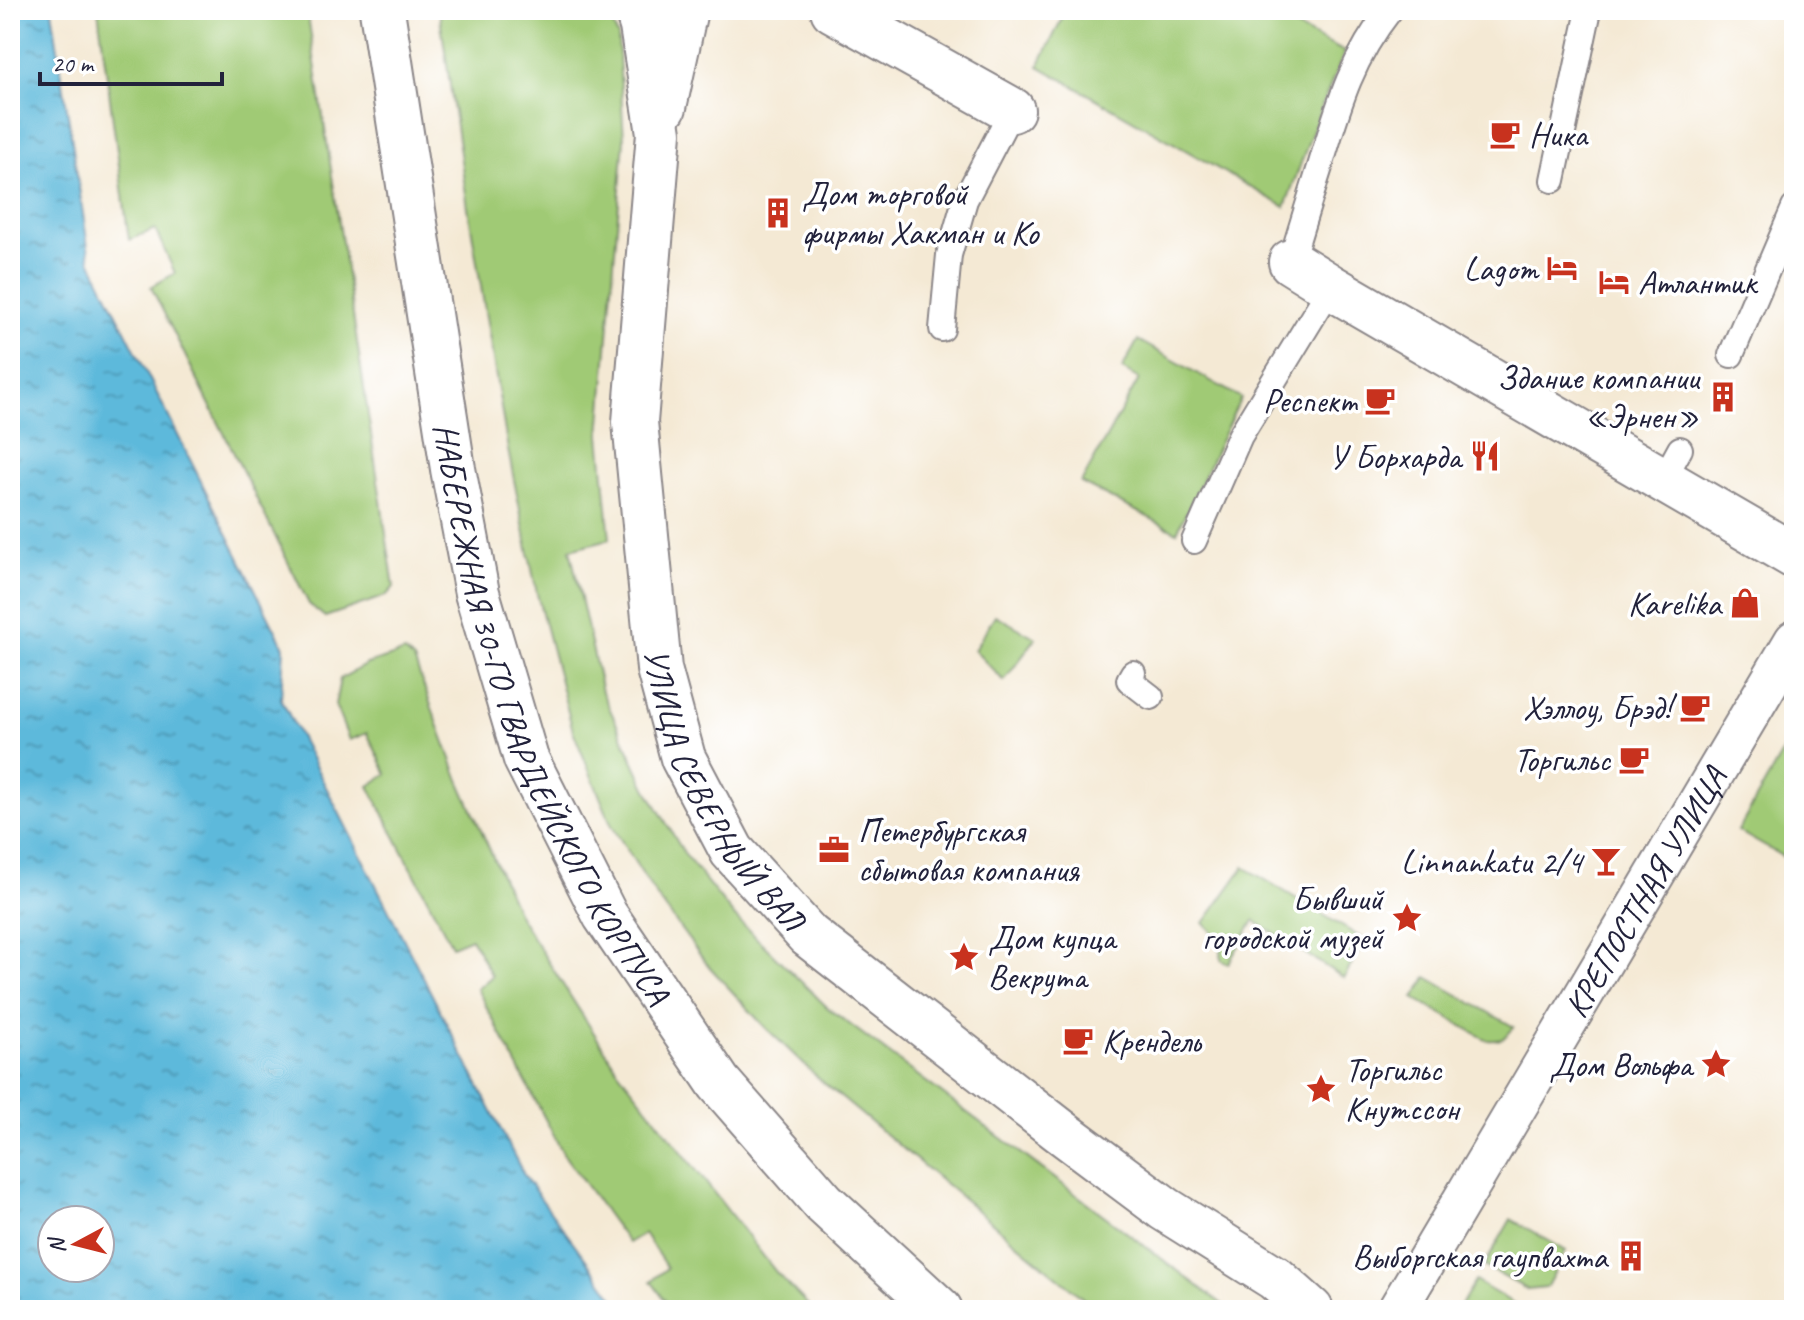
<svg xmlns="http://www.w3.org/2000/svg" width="1804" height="1320" font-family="Caveat,sans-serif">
<defs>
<pattern id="water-ripples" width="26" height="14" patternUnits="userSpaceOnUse" patternTransform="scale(2)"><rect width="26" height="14" fill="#5db9db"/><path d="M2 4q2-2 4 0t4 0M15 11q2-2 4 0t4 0" fill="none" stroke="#4c96b3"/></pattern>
</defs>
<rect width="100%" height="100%" fill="#fff"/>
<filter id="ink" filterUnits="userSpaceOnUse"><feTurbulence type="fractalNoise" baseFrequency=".0125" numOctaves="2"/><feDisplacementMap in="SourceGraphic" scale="16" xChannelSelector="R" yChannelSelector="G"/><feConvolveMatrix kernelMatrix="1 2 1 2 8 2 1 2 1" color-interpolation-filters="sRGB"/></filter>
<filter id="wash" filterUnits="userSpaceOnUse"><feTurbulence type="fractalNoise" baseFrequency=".006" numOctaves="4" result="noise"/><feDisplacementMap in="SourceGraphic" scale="32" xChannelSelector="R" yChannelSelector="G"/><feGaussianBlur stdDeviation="1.8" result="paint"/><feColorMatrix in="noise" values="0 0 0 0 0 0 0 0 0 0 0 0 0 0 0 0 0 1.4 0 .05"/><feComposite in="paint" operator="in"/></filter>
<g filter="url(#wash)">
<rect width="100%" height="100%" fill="#f4e9d4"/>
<!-- grass -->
<g fill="#a0ca75" stroke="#617658" stroke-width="2">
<polygon points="98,10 307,10 394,587 386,596 325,617 309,604 151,287 175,273 155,229 129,240"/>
<polygon points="439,10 607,10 618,37 624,140 600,435 610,539 570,549 602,692 646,788 685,855 735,917 828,1008 1230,1310 1097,1310 819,1079 762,1024 706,963 657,897 612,826 573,731 537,594 508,450 468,208"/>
<polygon points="1066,10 1263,10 1345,52 1322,105 1285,207 1039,66"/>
<polygon points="1138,340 1241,398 1177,532 1081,483 1139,379 1122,369"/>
<polygon points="995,615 1036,638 1004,681 974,650"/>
<polygon points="405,652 414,660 459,780 519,916 617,1069 776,1272 813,1310 672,1310 651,1281 667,1268 644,1233 628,1243 564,1155 477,989 492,976 471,938 452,946 369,786 387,774 367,733 349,740 335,705 340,679 367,664"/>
<polygon points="1794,732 1794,863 1738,831"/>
<path d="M1244 867 1365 940 1344 978 1254 921 1228 964 1221 960C1223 942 1217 936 1204 923Z"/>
<path d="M1427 977 1514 1027C1505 1039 1502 1041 1487 1040L1414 998Z"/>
<polygon points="1511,1219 1566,1251 1546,1288 1528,1290 1484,1266"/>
<polygon points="1475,1281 1518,1306 1520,1310 1458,1310"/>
</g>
<!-- water -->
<path fill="url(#water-ripples)" stroke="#406e8b" stroke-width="2" fill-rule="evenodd" d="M10 10H52L90 260 284 647 281 699 525 1177 623 1310H10ZM52 1220H100V1268H52Z"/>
</g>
<g filter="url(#ink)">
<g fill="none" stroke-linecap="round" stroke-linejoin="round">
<!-- service casing -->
<g stroke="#8b8688" stroke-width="28">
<g id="service">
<polyline points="1553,180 1589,10"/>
<path d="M1291 262C1300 230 1310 199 1320 167 1338 107 1350 61 1390 10"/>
<polyline points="942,329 949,255 965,200 1012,110"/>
<polyline points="1731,355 1794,208"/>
<polyline points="1663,480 1680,449"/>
<polyline points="1194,541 1240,436 1331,287"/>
<polyline points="1133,673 1129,680 1151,697"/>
</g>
</g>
<!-- pedestrian casing -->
<g stroke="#8b8688" stroke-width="42">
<g id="pedestrian">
<path id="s1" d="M1397 1310 1794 640"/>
</g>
</g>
<!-- minor casing -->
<g stroke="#8b8688" stroke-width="48">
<g id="minor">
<path id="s2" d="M637 10 642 26 659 133 635 422 659 669 683 758 732 851 808 935 1059 1130 1165 1209 1275 1278 1311 1310"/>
<polyline points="833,10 1012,110"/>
<polyline points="664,107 685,10"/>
<polyline points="1291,262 1331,287 1794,556"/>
</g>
</g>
<!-- primary casing -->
<g stroke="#8b8688" stroke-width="48">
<g id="primary">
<path id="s3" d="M382 10 453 469 477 593 526 759 605 915 719 1083 824 1203 940 1310"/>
</g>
</g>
<!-- service -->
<use href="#service" stroke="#fff" stroke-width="24"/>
<!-- pedestrian -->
<use href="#pedestrian" stroke="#fff" stroke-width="38"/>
<!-- minor -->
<use href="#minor" stroke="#fff" stroke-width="44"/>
<!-- primary -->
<use href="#primary" stroke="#fff" stroke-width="44"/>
</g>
</g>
<!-- icons -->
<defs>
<g id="cafe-bare" transform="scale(2.4)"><path d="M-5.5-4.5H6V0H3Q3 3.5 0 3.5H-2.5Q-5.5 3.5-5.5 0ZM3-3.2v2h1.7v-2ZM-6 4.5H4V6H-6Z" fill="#c8321e" stroke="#fff" stroke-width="2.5" paint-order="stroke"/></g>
<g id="building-bare" transform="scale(2.4)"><path d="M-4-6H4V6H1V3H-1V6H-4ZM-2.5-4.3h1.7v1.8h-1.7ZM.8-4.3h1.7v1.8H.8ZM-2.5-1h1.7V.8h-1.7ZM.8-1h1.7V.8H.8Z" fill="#c8321e" stroke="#fff" stroke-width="2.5" paint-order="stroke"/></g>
<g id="hotel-bare" transform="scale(2.4)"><path d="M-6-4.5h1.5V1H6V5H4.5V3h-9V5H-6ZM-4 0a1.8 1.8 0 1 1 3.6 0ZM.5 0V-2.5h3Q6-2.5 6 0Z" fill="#c8321e" stroke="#fff" stroke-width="2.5" paint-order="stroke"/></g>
<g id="restaurant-bare" transform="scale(2.4)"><path d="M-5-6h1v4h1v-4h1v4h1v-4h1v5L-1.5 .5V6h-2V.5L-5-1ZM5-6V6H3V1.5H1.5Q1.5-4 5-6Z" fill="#c8321e" stroke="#fff" stroke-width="2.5" paint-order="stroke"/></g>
<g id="shop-bare" transform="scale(2.4)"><path d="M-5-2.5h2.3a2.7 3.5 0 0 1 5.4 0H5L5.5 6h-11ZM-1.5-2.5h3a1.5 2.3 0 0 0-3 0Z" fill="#c8321e" stroke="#fff" stroke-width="2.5" paint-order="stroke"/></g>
<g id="office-bare" transform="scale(2.4)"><path d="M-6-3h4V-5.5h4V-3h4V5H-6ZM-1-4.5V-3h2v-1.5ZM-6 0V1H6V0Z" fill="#c8321e" stroke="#fff" stroke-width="2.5" paint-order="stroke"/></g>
<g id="bar-bare" transform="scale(2.4)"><path d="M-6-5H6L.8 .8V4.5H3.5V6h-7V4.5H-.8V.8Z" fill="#c8321e" stroke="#fff" stroke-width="2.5" paint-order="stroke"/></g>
<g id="sight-bare" transform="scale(2.4)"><path d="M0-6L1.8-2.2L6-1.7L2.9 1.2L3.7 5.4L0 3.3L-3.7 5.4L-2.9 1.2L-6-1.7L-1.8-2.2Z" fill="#c8321e" stroke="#fff" stroke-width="2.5" paint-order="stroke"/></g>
</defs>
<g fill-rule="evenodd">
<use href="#cafe-bare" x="1505" y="134"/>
<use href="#building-bare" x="778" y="213"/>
<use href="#hotel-bare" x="1562" y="268"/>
<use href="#hotel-bare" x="1614" y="282"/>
<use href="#building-bare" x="1723" y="397"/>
<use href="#cafe-bare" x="1380" y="400"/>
<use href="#restaurant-bare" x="1485" y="456"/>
<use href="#shop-bare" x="1745" y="603"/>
<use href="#cafe-bare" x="1695" y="707"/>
<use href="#cafe-bare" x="1634" y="759"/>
<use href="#office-bare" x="834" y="850"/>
<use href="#bar-bare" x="1606" y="861"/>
<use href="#sight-bare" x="1407" y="918"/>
<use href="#sight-bare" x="964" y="957"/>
<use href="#cafe-bare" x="1078" y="1040"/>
<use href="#sight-bare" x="1716" y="1064"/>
<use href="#sight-bare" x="1321" y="1089"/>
<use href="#building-bare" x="1631" y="1256"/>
</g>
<g text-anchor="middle" stroke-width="7" stroke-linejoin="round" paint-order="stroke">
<!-- poi labels -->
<g font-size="34" fill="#22223b" stroke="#fff" text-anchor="end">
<text x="1529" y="146" text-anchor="start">Ника</text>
<text x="802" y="205" text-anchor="start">Дом торговой<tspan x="802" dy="39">фирмы Хакман и Ко</tspan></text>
<text x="1538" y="280">Lagom</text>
<text x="1638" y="294" text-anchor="start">Атлантик</text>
<text x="1699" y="389">Здание компании<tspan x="1699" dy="39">«Эрнен»</tspan></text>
<text x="1356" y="412">Респект</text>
<text x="1461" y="468">У Борхарда</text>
<text x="1721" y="615">Karelika</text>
<text x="1671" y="719">Хэллоу, Брэд!</text>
<text x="1610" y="771">Торгильс</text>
<text x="858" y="842" text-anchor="start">Петербургская<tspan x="858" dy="39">сбытовая компания</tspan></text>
<text x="1582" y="873">Linnankatu 2/4</text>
<text x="1383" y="910">Бывший<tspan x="1383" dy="39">городской музей</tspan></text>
<text x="988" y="949" text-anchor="start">Дом купца<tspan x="988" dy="39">Векрута</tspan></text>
<text x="1102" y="1052" text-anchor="start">Крендель</text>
<text x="1692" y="1076">Дом Вольфа</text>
<text x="1345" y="1081" text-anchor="start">Торгильс<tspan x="1345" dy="39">Кнутссон</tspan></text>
<text x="1607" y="1268">Выборгская гаупвахта</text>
</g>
<!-- street labels -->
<g font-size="34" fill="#22223b" stroke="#fff">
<text dy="12" stroke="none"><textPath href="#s3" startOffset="730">НАБЕРЕЖНАЯ 30-ГО ГВАРДЕЙСКОГО КОРПУСА</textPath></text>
<text dy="12" stroke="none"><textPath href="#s2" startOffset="802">УЛИЦА СЕВЕРНЫЙ ВАЛ</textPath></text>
<text dy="12" stroke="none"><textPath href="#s1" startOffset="486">КРЕПОСТНАЯ УЛИЦА</textPath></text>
</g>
</g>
<!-- margin -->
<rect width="1804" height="1320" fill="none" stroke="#fff" stroke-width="40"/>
<!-- north arrow -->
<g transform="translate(76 1244) rotate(263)"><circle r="38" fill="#ffffff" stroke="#a7a7b1" stroke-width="2"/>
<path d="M0-6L14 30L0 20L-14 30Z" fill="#c8321e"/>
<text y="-12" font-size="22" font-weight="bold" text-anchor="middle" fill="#22223b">N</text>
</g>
<!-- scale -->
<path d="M40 72v12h182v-12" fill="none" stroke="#22223b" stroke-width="4"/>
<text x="52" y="72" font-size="24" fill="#22223b" stroke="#ffffff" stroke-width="6" paint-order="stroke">20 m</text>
</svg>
